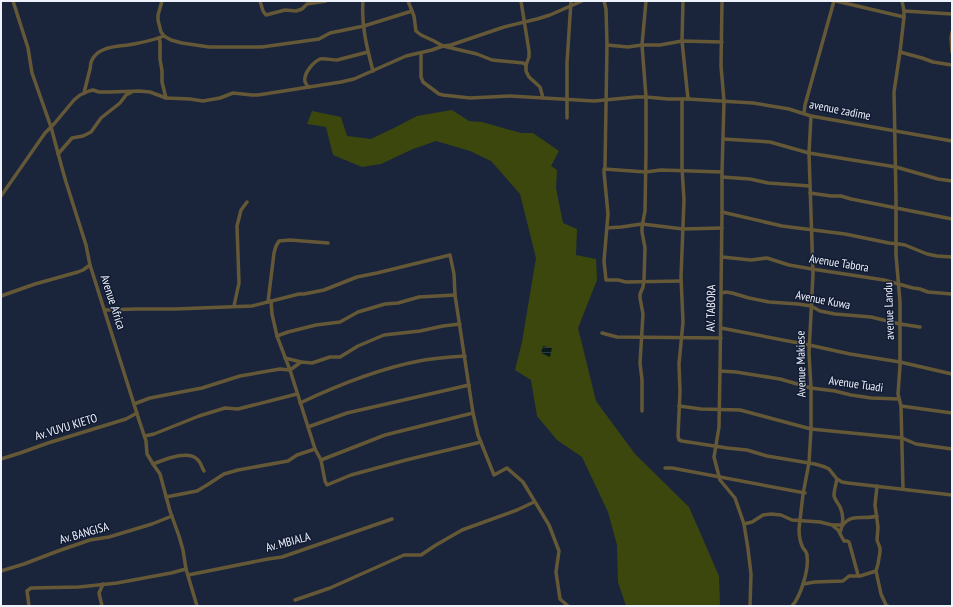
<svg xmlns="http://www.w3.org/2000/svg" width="953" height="607" font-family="'PT Sans Narrow',sans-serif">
<defs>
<pattern id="water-rules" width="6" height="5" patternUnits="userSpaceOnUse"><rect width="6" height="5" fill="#091a1d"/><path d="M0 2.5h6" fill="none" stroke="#2d3c3f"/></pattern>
</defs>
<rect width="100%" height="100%" fill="#1a253c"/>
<!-- green -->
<polygon fill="#3c470d" points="452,110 469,121 482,122 521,133 533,133 559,151 551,166 557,170 556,188 563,223 577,229 576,255 596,259 597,280 578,328 596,401 635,454 689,507 719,576 720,606 626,606 618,582 617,545 608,512 582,457 557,440 537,416 531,380 515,370 522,342 536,258 520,194 491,161 470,151 436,141 413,149 381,164 362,167 333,155 326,127 307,124 312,111 341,117 347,136 371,139 398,126 417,116"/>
<!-- water -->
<polygon fill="url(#water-rules)" points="543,346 552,348 550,357 541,353"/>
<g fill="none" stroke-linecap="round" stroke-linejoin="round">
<!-- minor -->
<g stroke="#645836" stroke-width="3.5">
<polyline points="13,1 28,48 32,73 51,127 62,168 66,182 86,245 90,265 139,420 146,441 147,454 153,464 160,474 170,511 179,536 183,550 186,569 197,606"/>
<polyline points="162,1 158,15 158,20 161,32 164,36 171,40 182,43 209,47 262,47 319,39 330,33 364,26 412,11"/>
<polyline points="260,1 263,11 266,15 285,10 296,11 302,9 307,4 326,1"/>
<path d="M363 1C361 25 367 48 373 71"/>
<polyline points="408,1 414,16 416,31 421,35 434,41 443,46 477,54 492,60 523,63 526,65"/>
<polyline points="521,1 529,51 529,57 526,65 526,71 529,77 540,87 543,98"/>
<polyline points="604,1 606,9 607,45 605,167 604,172 608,214 604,261 606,280 618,280 626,282 681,281"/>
<polyline points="683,1 682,41 688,99"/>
<polyline points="722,1 721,66 724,101 722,172 722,212 720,371 719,427 714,457 720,480 735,498 744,524 748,549 751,574 750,606"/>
<polyline points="836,1 904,17"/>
<polyline points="902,1 904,11 904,17 900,52 894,92 896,198 896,255 900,302 900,366 898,394 901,406 903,489"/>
<polyline points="904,11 952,14"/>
<polyline points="952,32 951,38 952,52"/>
<polyline points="159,38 160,42 160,59 162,71 162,82 166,98"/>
<polyline points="607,45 628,47 642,45 660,45 682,41 722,42"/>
<polyline points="900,52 922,58 933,62 952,65"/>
<polyline points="421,53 421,77 423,82 439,94 443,95 470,98 510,96 594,101 636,97 646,97 668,99 688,99 753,103 789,109 811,116 952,141"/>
<path d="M309 87C307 86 306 84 305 82 303 74 313 62 320 59 324 58 332 60 337 60L368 52"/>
<path d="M84 93C86 85 88 77 90 69 91 66 90 63 92 60 99 45 120 47 134 44 144 42 154 40 164 36"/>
<polyline points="682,99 682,168 684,200 681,277 683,322 679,364 680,392 678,436 679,440 682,441 727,448 747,450 767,456 815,464 825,467 829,469 837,479 842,482 848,483 952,495"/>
<polyline points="804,113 805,105 813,76 834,1"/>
<polyline points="567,118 567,63 571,1"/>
<polyline points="723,139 770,142 809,153 896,167 938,179 952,181"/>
<polyline points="58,154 72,138 83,136 91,132 101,118 120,103 126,95 132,92"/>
<polyline points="604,169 646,172 661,170 722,172"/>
<polyline points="722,177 750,179 768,183 810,186"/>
<polyline points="810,193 831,196 841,196 851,199 952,219"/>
<polyline points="1,196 45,133 54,124 74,100 80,95 89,91 93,90 99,92 109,92 139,91 150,92 166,98 190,99 203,101 220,98 233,93 252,95 258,95 341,82 354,79 406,56 432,50 443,46 451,45 504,27 537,19 550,15 582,1"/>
<polyline points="722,212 782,226 845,234 889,243 899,244 905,245 927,254 937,256 952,257"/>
<polyline points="607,228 621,227 642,224 683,229 722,228"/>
<polyline points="722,257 751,260 767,258 789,265 812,269 884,280 913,288 920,289 928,292 952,294"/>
<polyline points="721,293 726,292 732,293 749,298 769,302 798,304 811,306 820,311 835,314 871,317 900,324 920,327"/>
<polyline points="1,296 35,284 78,272 83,270 90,265"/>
<polyline points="271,301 272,314 277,336 290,370 315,449 321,460 325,481 327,485 351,475 406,460 481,442"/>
<polyline points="268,302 274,253 276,246 279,241 290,240 328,243"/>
<polyline points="234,306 239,283 237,226 241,210 247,202"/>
<polyline points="105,310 136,309 175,309 252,306 299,294 304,294 324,290 357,277 377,273 450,255 454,274 455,295 473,413 478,435 494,475 507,468 523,482 549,525 559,551 556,572 560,599 568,606"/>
<polyline points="721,328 809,345 850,354 900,362 952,374"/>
<polyline points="602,333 617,337 721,338"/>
<polyline points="277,336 288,332 316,325 340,322 358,312 385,304 398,303 419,297 455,295"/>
<polyline points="285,358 301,362"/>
<polyline points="720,371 736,372 780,379 811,388 835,391 851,395 871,398 899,399"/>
<path d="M300 403C338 385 378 369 419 361 434 358 449 357 465 356"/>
<polyline points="134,404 150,398 202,388 240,376 280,369 290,370 301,362 312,363 330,357 340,357 358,346 384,335 420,331 443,326 460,324"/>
<polyline points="679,406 701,409 740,410 811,429 902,438 916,444 952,449"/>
<polyline points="901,406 952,413"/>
<polyline points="642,411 642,380 640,363 643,314 640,298 640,294 643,287 644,279 645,248 642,232 642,227 644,216 645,211 646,152 646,97 642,45 646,1"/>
<polyline points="308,427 347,413 469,385"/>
<polyline points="145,436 154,434 199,416 225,408 238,409 297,394"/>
<polyline points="1,459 20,453 48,443 126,419 137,413"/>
<polyline points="321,460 385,435 473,413"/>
<path d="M153 464C164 460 188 449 198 460 201 463 202 468 204 471"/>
<polyline points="665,468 672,468 805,493"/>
<path d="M837 479C836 484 834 490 834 496 835 500 838 503 840 507 844 515 843 525 840 533"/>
<polyline points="877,486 875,505 878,527 877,540 880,548 880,552 878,564 876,571 881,594 886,605 888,606"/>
<polyline points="166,497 197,491 207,485 224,474 238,470 288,461 297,455 315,449"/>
<polyline points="744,524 752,522 763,515 771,514 781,515 792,520 820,522 832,525 838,530 844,541 847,541 849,542 857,571 858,576"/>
<path d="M833 525H843C851 513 865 520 877 516"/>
<polyline points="1,571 24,564 58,551 90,540 109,537 152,524 172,516"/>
<polyline points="188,575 268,559 282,557 392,519"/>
<polyline points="803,584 815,582 843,581 849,576 860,576 876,571"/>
<polyline points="295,600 330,588 404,555 421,555 436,545 462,530 517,510 534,502"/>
<polyline points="29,606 27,591 31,588 79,587 117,583 171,573 186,569"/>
<polyline points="102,606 99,593 103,584"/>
<path d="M792 606C801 596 809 569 807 556 807 553 805 550 803 548 800 542 799 535 799 529L803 494 809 463 811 429V388L809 353 813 274 809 153 811 116"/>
</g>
</g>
<g text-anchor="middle" stroke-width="3" stroke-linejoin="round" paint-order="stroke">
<!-- street labels -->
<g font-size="12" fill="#eef2fc" stroke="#111b32">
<text transform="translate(840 110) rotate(11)" y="4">avenue zadime</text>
<text transform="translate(839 263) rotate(9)" y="4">Avenue Tabora</text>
<text transform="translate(823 300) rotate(11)" y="4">Avenue Kuwa</text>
<text transform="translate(113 302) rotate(72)" y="4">Avenue Africa</text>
<text transform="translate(711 308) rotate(-89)" y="4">AV. TABORA</text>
<text transform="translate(889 311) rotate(-92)" y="4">avenue Landu</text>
<text transform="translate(801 364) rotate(-91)" y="4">Avenue Makiese</text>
<text transform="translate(856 384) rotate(8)" y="4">Avenue Tuadi</text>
<text transform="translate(66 427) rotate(-17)" y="4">Av. VUVU KIETO</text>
<text transform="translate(84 533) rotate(-16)" y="4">Av. BANGISA</text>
<text transform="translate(288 542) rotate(-15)" y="4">Av. MBIALA</text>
</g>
</g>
<!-- border -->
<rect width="953" height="607" fill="none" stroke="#eef2fc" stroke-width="4"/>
</svg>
